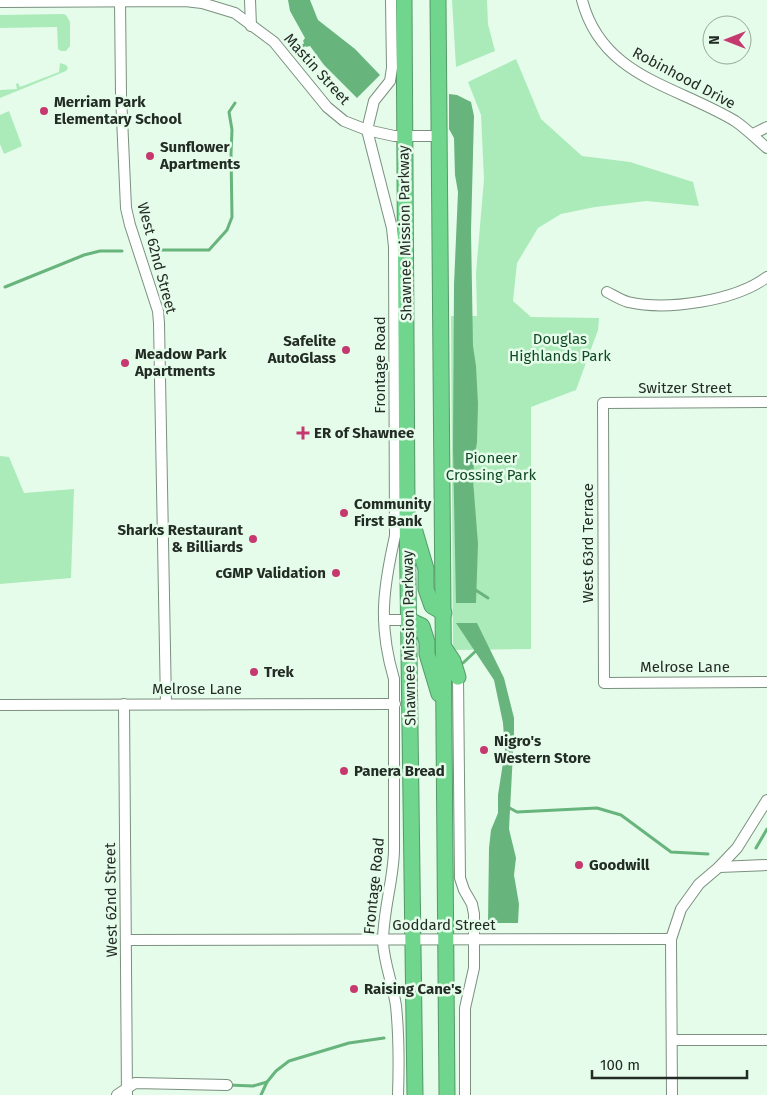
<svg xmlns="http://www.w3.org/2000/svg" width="767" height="1095" font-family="'Fira Sans',sans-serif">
<rect width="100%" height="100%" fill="#e5fcea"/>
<!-- green -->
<g fill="#abebba">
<polygon points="452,0 487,0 488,24 495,51 456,67"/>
<polygon points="63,14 66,15 70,22 70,46 66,51 61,51 58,49 57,27 0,28 0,15"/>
<polygon points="516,59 541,119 582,156 630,162 693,182 699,206 646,201 595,207 561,214 538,228 517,263 513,301 531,317 599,318 598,330 576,390 531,407 531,649 453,650 451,316 477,316 476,273 484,179 481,115 468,82"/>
<polygon points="60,63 66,65 68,68 66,71 0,98 0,90 17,89 16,84 18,83 20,87 59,72"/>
<polygon points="9,111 22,146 4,154 0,144 0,115"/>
<polygon points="0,456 9,457 24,493 74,489 71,578 0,584"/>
</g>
<!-- water -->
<g fill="#68b47d">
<polygon points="288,0 310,0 318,20 355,49 380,75 357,98 324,65 310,46 306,47 303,41 305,38 290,11"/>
<polygon points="449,94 457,95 471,102 474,116 471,231 473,346 476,366 478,404 477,442 474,462 473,480 478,544 476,603 456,603 453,448 454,285 458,192 455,175 454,138 449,129"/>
<polygon points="456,623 477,623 504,678 514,718 514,734 509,829 516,858 514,875 519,904 518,923 488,923 489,848 491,830 498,813 498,795 505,750 503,723 494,680"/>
</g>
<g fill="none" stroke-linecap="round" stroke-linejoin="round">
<!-- stream -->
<g stroke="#68b47d" stroke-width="3">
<polyline points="300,48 307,43"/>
<polyline points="153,250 209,250 227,230 232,217 231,153 232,130 229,112 235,103"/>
<polyline points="5,287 84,255 100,251 122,251"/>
<polyline points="474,589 488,598"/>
<polyline points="463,663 479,648"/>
<polyline points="506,806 517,812 597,808 621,815 671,852 708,854"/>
<polyline points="756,848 767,829"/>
<polyline points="228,1085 253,1086 267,1082"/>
<polyline points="261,1095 267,1082 276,1071 289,1061 349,1043 384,1038"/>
</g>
<!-- minor casing -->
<g stroke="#7b907f" stroke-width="12">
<g id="minor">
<polyline points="250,0 251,26"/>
<path d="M391 0 392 68 390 81 374 101 367 130 392 228 394 247 395 536C383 589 378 625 394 679V851C393 882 383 911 383 942 384 964 393 984 396 1006 399 1035 399 1066 398 1095"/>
<path d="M582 0C602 77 675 85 735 121 747 129 756 139 767 148"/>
<polyline points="120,1 121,95 126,208 130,225 158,311 159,323 166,704"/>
<polyline points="0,2 185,1 202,3 235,13 274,42 327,107 344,121 367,130 394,136 439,136"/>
<polyline points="753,134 767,127"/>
<path d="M607 292C613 295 621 300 628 302 667 311 735 301 767 277"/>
<polyline points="767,402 603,403 604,683 767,682"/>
<polyline points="384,620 409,620"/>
<polyline points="458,677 460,878 464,890 472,904 474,914 474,968 465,1008 465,1095"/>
<polyline points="124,704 127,1095"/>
<polyline points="0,705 395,704"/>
<polyline points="719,867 737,848 767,800"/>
<polyline points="127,940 671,939"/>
<polyline points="672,1040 767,1040"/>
<polyline points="117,1095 135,1083 227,1085"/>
<polyline points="672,1095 671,939 681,909 699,884 719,867 767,865"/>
</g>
</g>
<!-- highway casing -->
<g stroke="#559a69" stroke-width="17">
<g id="highway">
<polyline points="404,0 407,507 415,1095"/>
<polyline points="438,0 447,1095"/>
<polyline points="413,525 426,569 426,589 432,606 444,613"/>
<polyline points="409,620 422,626 427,642 427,654 439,694"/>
<polyline points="445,649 453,661 458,677"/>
</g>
</g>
<!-- minor -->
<use href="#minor" stroke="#fff" stroke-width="10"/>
<!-- highway -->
<use href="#highway" stroke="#70d58d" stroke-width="15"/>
</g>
<!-- markers -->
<g fill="#c5396f" stroke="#e5fcea" stroke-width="2">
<circle cx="44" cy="111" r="5"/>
<circle cx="150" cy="156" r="5"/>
<circle cx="346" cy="350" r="5"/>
<circle cx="125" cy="363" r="5"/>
<path d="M300.5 425.5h5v5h5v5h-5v5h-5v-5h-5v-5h5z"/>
<circle cx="344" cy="513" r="5"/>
<circle cx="253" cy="539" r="5"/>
<circle cx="336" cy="573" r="5"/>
<circle cx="254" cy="672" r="5"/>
<circle cx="484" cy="750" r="5"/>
<circle cx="344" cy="771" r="5"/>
<circle cx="579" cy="865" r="5"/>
<circle cx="354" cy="989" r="5"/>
</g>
<g text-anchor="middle" stroke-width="5" stroke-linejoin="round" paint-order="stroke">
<!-- street labels -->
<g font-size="15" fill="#232b25" stroke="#e5fcea">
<text transform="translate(317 69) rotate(48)" y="5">Mastin Street</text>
<text transform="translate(684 78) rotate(28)" y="5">Robinhood Drive</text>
<text transform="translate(405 233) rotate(-91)" y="5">Shawnee Mission Parkway</text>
<text transform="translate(157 258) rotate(75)" y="5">West 62nd Street</text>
<text transform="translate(380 365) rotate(-90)" y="5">Frontage Road</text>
<text x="685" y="393">Switzer Street</text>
<text transform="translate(588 543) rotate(-90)" y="5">West 63rd Terrace</text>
<text transform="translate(409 638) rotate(-91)" y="5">Shawnee Mission Parkway</text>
<text x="685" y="672">Melrose Lane</text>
<text x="197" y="694">Melrose Lane</text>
<text transform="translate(374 886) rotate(-84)" y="5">Frontage Road</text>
<text transform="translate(111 900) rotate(-91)" y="5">West 62nd Street</text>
<text x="444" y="930">Goddard Street</text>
</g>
<!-- poi labels -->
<g font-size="15" font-weight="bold" fill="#232b25" stroke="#e5fcea" text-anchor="start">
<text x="54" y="107">Merriam Park<tspan x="54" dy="17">Elementary School</tspan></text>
<text x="160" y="152">Sunflower<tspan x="160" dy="17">Apartments</tspan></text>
<text x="336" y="346" text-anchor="end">Safelite<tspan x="336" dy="17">AutoGlass</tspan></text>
<text x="135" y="359">Meadow Park<tspan x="135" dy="17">Apartments</tspan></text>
<text x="314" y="438">ER of Shawnee</text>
<text x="354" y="509">Community<tspan x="354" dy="17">First Bank</tspan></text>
<text x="243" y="535" text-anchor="end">Sharks Restaurant<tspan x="243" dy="17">&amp; Billiards</tspan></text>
<text x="326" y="578" text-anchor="end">cGMP Validation</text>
<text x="264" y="677">Trek</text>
<text x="494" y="746">Nigro's<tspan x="494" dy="17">Western Store</tspan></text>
<text x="354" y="776">Panera Bread</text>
<text x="589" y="870">Goodwill</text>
<text x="364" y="994">Raising Cane's</text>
</g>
<!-- park labels -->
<g font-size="15" fill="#104925" stroke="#e5fcea">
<text x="560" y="344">Douglas<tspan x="560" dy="17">Highlands Park</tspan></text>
<text x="491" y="463">Pioneer<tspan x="491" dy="17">Crossing Park</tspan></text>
</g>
</g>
<!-- north arrow -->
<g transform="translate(727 40) rotate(270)"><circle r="24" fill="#e5fcea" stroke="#97a89b"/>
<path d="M0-4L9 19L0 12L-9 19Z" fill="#c5396f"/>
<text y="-8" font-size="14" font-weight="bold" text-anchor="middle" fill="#232b25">N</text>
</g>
<!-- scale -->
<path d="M592 1070v8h155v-8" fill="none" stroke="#232b25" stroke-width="2.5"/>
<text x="600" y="1070" font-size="15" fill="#232b25" stroke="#e5fcea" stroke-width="4" paint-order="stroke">100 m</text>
</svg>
